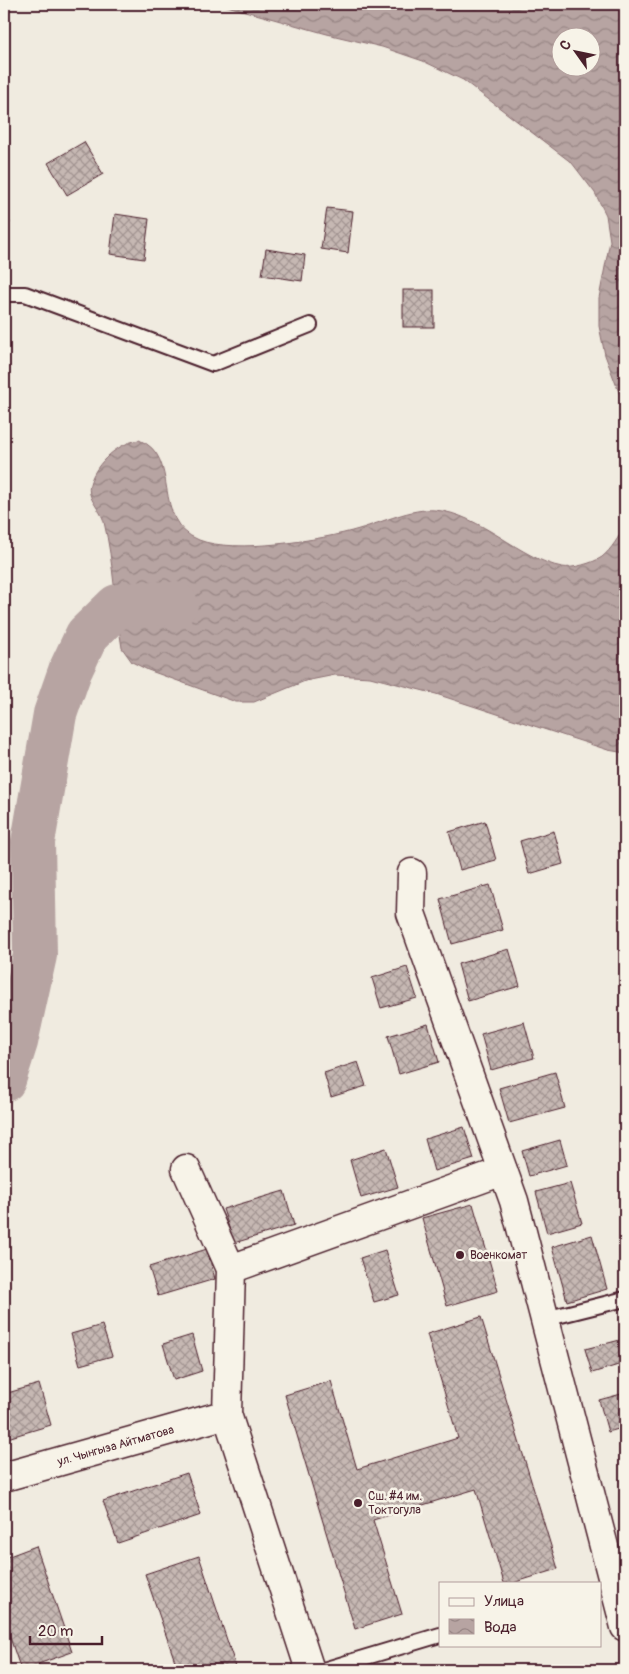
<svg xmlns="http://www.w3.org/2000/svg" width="629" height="1674" font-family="Pangolin,sans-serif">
<defs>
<pattern id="water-waves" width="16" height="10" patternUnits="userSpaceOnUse" patternTransform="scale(1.25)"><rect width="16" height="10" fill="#b7a4a2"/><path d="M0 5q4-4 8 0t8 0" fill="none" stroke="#978584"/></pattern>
<pattern id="building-cross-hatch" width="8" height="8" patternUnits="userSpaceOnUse" patternTransform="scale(1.25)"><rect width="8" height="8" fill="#c6b8b3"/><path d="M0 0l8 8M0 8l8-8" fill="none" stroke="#a39592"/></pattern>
</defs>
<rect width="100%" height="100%" fill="#f0ebe0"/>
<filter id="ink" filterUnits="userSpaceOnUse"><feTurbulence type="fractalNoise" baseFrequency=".02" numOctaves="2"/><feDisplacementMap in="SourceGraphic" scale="10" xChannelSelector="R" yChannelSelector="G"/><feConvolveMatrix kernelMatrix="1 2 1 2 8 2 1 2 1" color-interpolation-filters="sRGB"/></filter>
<g filter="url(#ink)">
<!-- water -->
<g fill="url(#water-waves)" stroke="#8b6f72" fill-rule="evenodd">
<path d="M220 4H625V418L620 395 605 355 599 326V298L610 241 606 215 595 193 572 163 463 80 423 61 382 47 327 34ZM562 38H592V68H562Z"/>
<path d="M139 440C182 456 150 521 199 540 234 554 322 540 359 529 383 522 411 508 435 510 481 514 520 559 562 567 572 569 593 563 602 557 612 549 618 537 625 527V753L608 750 436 694 370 677 335 675 305 681 254 702H236L148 670 132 662 122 648C115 607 114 564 104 522 101 509 86 499 90 484 96 462 119 443 139 440Z"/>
</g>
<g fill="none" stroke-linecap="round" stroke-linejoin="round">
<!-- river -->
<polyline stroke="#b7a4a2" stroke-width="44" points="4,1080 16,1042 35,955 33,842 55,714 70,671 87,635 117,606 144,603 176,604"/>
</g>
<!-- building -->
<g fill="url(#building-cross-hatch)" stroke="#4a1f2b">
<polygon points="84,142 103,174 67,195 48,163"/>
<polygon points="4,208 10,223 4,225"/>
<polygon points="327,208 353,211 348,253 321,249"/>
<polygon points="115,214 149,219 144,259 110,254"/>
<polygon points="266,249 305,255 302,281 262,275"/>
<rect x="403" y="290" width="31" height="37"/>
<polygon points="485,821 496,860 460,870 449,832"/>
<polygon points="554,831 563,864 529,874 520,841"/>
<polygon points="490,885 503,930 452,944 440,899"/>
<polygon points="509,949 520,986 468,1001 458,964"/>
<polygon points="407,967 417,998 381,1008 372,978"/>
<polygon points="524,1022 534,1058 491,1070 481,1034"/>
<polygon points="428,1024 439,1062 399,1074 388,1036"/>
<polygon points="358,1062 366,1086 331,1097 324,1073"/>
<polygon points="555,1072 565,1108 509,1123 499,1088"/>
<polygon points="464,1127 474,1159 434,1171 425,1139"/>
<polygon points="560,1140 567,1165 529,1176 522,1151"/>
<polygon points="386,1148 398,1187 361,1198 350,1160"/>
<polygon points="570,1183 582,1223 547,1233 536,1192"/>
<polygon points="284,1191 294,1225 234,1243 223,1209"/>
<polygon points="473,1204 498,1291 447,1306 422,1218"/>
<polygon points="592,1235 607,1289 567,1301 552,1247"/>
<polygon points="207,1249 215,1279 158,1296 149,1267"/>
<polygon points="385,1250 399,1295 374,1302 360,1258"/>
<polygon points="481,1317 558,1569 513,1583 504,1583 476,1489 373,1520 402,1614 355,1629 285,1395 331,1381 357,1469 458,1438 427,1334"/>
<polygon points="102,1325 112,1356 80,1365 71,1334"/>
<polygon points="192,1335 202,1371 174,1380 163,1344"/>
<polygon points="620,1340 625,1363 592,1373 585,1349"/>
<polygon points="39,1384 51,1425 4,1439 4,1394"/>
<polygon points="625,1393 625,1427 608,1432 599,1400"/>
<polygon points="187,1473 201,1515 118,1543 103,1501"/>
<polygon points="36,1546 72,1652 38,1664 40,1670 21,1670 4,1620 4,1558"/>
<polygon points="199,1556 237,1670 178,1670 145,1574"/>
</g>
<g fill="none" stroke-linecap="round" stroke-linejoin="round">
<!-- service casing -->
<g stroke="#4a1f2b" stroke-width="18">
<g id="service">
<polyline points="4,294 25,294 213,364 310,325"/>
<polyline points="545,1319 625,1299"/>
<polyline points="323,1670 440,1635"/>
</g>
</g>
<!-- minor casing -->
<g stroke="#4a1f2b" stroke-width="31">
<g id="minor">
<polyline points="412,873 411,913 514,1201 625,1627"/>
<polyline points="186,1169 231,1269 227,1414 310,1670"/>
<polyline points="231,1269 503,1171"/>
<path id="s1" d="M4 1477 227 1414"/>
</g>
</g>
<!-- service -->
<use href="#service" stroke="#f7f3e8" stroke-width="14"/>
<!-- minor -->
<use href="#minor" stroke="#f7f3e8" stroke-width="28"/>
</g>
</g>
<!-- markers -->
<g fill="#4a1f2b" stroke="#f7f3e8" stroke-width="2">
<circle cx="460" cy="1255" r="5"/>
<circle cx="358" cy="1503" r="5"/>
</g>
<g text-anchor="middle" stroke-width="5" stroke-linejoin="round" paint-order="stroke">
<!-- poi labels -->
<g font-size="12" fill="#4a1f2b" stroke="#f7f3e8" text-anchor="start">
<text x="470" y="1259">Военкомат</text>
<text x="368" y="1500">Сш. #4 им.<tspan x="368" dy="14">Токтогула</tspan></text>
</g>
<!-- street labels -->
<g font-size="12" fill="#4a1f2b" stroke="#f7f3e8">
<text dy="4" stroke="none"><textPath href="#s1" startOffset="116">ул. Чынгыза Айтматова</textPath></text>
</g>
</g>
<!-- margin -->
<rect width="629" height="1674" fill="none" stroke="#f7f3e8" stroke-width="20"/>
<rect x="10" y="10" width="609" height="1654" fill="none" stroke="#4a1f2b" stroke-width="2" filter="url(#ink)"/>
<!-- legend -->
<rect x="439" y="1582" width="162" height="65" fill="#f7f3e8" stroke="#b29e9c"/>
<rect x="449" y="1598" width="25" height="8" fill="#f7f3e8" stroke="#b29e9c"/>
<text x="484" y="1606" font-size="15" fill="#4a1f2b">Улица</text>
<rect x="449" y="1619" width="25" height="15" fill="url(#water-waves)" stroke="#b29e9c"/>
<text x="484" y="1632" font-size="15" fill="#4a1f2b">Вода</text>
<!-- north arrow -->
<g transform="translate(576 52) rotate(303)"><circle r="24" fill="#f7f3e8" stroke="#b29e9c"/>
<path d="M0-4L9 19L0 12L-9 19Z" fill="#4a1f2b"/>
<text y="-8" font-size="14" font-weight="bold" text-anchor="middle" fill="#4a1f2b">С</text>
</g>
<!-- scale -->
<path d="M30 1636v8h72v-8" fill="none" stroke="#4a1f2b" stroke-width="2.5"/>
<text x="38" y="1636" font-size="15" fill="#4a1f2b" stroke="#f7f3e8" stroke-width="4" paint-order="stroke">20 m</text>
</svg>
